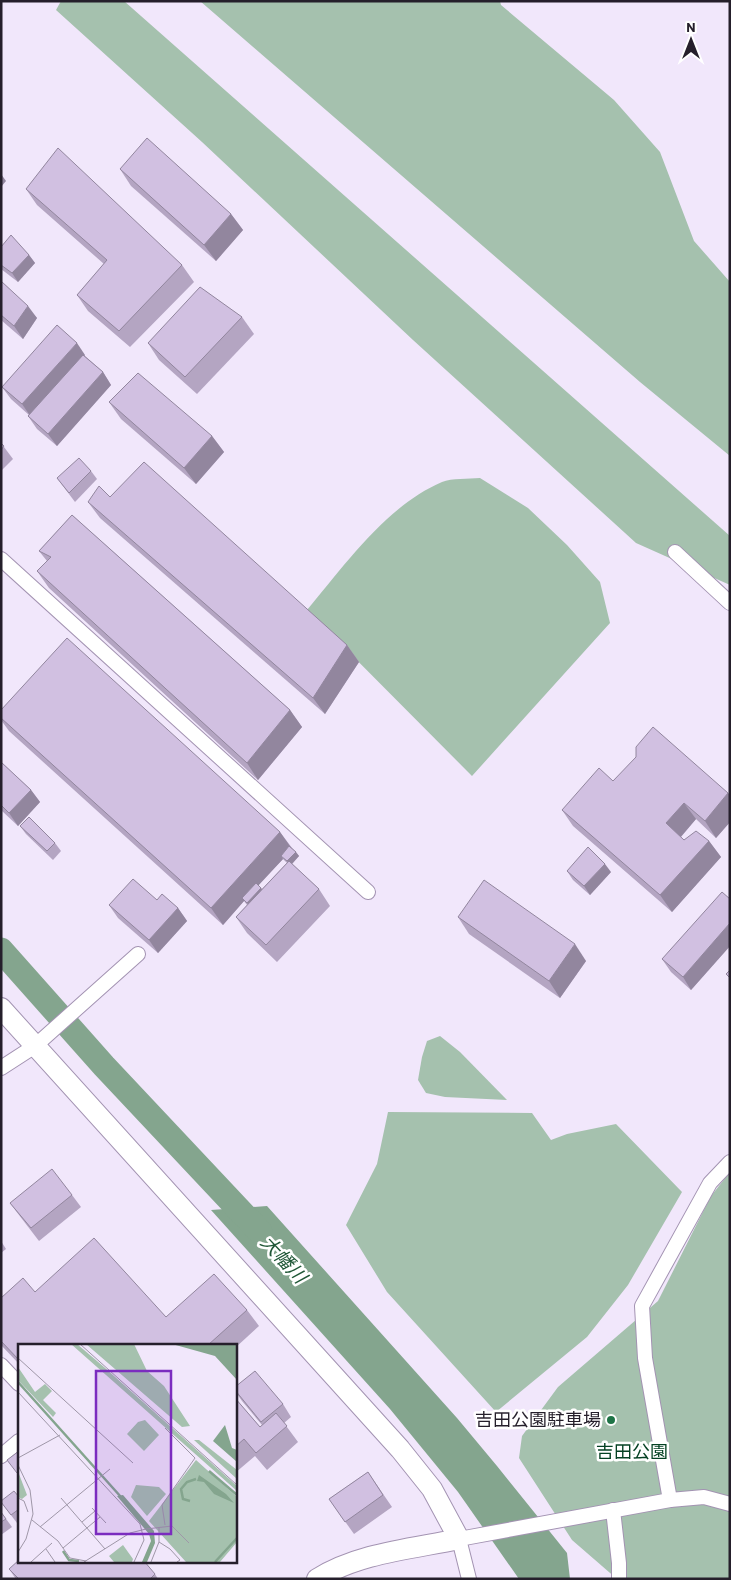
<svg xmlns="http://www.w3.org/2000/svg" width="731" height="1580" font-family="Barlow,'Noto Sans JP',sans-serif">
<rect width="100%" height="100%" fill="#f1e7fb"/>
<!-- green -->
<g fill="#a5c1ae">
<polygon points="61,1 124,1 730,536 730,585 636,543 413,340 202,142 56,10"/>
<polygon points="200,1 500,1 501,5 614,100 660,152 694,241 730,282 730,456 640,382"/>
<path d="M480 478 528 508 567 545 600 582 610 623 472 776 307 610C345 565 386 506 442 482 452 478 468 479 480 478Z"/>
<polygon points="440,1036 460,1052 507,1100 445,1097 426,1093 418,1080 422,1057 427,1041"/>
<polygon points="388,1112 532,1113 551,1140 567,1134 616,1124 682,1192 628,1285 587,1337 496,1412 387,1292 346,1225 377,1164"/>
<polygon points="730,1172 730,1579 617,1579 572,1540 519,1458 522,1436 558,1387 658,1301 711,1196"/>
</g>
<!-- water -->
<polygon fill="#84a58e" points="267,1206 457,1418 497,1466 567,1553 570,1579 519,1579 458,1492 390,1409 211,1210"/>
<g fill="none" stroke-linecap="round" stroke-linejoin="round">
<!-- river -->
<polyline stroke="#84a58e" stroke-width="25" points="1,950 104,1066 260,1232"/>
<!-- street casing -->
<g stroke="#a393b2" stroke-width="16">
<g id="street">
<polyline points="675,552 730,603"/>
<polyline points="1,559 368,892"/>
<polyline points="1,1068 35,1046 138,954"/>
<polyline points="1,1365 19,1384"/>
<polyline points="1,1456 19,1441"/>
<polyline points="670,1500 645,1358 642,1306 710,1183 730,1162"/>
<polyline points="613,1510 619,1563 619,1579"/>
<polyline points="469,1579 459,1539 670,1500 704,1497 730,1504"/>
</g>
</g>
<!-- secondary casing -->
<g stroke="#a393b2" stroke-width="22">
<path id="secondary" d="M1 1008 400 1449 432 1489 459 1539C411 1549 359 1553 317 1579"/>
</g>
<!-- street -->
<use href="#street" stroke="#fff" stroke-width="14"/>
<!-- secondary -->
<use href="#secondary" stroke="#fff" stroke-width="20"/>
</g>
<!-- wall -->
<g fill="#b4a5c2" fill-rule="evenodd">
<polygon points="120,169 231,214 243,230 216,261 131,186"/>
<polygon points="26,189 182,265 194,282 130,347 88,311 77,295 104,264 37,205"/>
<polygon points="1,247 29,255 35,263 18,282 1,269"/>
<polygon points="1,281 37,318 23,339 1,320"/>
<polygon points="242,317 254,334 197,394 159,360 148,343"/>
<polygon points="85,355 85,356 103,372 111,385 57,446 37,429 28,416 29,415 11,399 2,387"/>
<polygon points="109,402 212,436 224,452 196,484 121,419"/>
<polygon points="1,443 13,459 1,471"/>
<polygon points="91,471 97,479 75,502 57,478"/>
<polygon points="88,502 347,645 359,662 325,714 100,518"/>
<polygon points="72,515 290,710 302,727 258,780 49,588 37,571 47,561 39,551"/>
<path d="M1 710 280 832 292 848 299 856 292 864 319 889 330 906 277 962 247 933 236 917 247 905 244 901 223 925 9 731 1 720ZM283 859 287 863 262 889 258 885Z"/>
<polygon points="1,762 31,790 40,802 18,826 1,810"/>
<polygon points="613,781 728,793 730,795 730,822 716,838 696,819 681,837 684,840 709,841 721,857 672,912 573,826 562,810"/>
<polygon points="20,826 55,843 61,851 53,860 26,834"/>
<polygon points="567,871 611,872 590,895 573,880"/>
<polygon points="730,899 730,946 691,990 671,972 662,959"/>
<polygon points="157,900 178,908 187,921 158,953 118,918 109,905"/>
<polygon points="458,917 586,961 560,998 469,934"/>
<polygon points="72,1195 81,1207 39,1241 19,1215 10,1203"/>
<polygon points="1,1241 6,1249 1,1253"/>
<polygon points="35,1292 166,1317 247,1310 259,1326 235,1348 235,1345 19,1345 19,1364 1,1345 1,1298"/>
<polygon points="235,1391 283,1404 291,1417 284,1423 298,1442 267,1470 255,1456 235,1473 235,1398 260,1427 262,1425 242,1401"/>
<polygon points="368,1472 392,1507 354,1534 329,1499"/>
<polygon points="19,1497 19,1522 17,1523 1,1502"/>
<polygon points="1,1512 12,1527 1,1535"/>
<polygon points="9,1569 155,1574 158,1579 16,1579"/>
</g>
<!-- shaded-wall -->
<g fill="#92869e">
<polygon points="1,174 6,181 1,187"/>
<polygon points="231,214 243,230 216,261 204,245"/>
<polygon points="29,255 35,263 18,282 12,273"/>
<polygon points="28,306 37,318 23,339 14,326"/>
<polygon points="77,343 85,355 31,417 22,404"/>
<polygon points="103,372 111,385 57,446 48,434"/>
<polygon points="212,436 224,452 196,484 184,468"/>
<polygon points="347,645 359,662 325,714 313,698"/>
<polygon points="290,710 302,727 258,780 247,763"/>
<polygon points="31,790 40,802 18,826 9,813"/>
<polygon points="728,793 730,795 730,822 716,838 705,821"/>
<polygon points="684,803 696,819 678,840 666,823"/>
<polygon points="280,832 292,849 281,856 283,859 244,901 242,898 244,901 223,925 211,908"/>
<polygon points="709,841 721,857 672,912 660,895"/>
<polygon points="296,852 299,856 290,866 287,861"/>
<polygon points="605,864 611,872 590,895 584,886"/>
<polygon points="261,888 264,892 250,907 247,903"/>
<polygon points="178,908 187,921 158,953 149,940"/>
<polygon points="730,923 730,946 691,990 683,977"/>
<polygon points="575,944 586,961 560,998 549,981"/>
</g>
<!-- building -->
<g fill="#d1c0e1" stroke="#92869e">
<polygon points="147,138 231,214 204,245 120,169"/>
<polygon points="58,148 182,265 119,331 77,295 107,260 26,189"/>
<polygon points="11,235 29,255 12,273 1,265 1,247"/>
<polygon points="1,281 28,306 14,326 1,315"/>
<polygon points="200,287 242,317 185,377 148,343"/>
<polygon points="57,325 77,343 22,404 2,387"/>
<polygon points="83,355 103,372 48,434 28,416"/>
<polygon points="138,373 212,436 184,468 109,402"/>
<polygon points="1,443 4,446 1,450"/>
<polygon points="79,458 91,471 69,493 57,478"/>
<polygon points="144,462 347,645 313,698 88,502 99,486 110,497"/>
<polygon points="72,515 290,710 247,763 37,571 51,557 39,551"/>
<polygon points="67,638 280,832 211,908 1,718 1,710"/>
<polygon points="653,727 728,793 705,821 684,803 666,823 684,840 696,831 709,841 660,895 562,810 599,768 613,781 636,757 636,747"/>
<polygon points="1,762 31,790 9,813 1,805"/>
<polygon points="29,817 55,843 47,851 20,826"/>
<polygon points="289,846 296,852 287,861 281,856"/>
<polygon points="588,847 605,864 584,886 567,871"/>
<polygon points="289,861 319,889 266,945 236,917"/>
<polygon points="133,879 157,900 162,894 178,908 149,940 109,905"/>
<polygon points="484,880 575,944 549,981 458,917"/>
<polygon points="256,883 261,888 247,903 242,898"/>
<polygon points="722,892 730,899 730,923 683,977 662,959"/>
<polygon points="730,970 730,978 726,974"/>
<polygon points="52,1169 72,1195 31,1228 10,1203"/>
<polygon points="94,1238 166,1317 214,1274 247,1310 208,1345 19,1345 19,1360 1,1341 1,1298 23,1278 35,1292"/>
<polygon points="255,1371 283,1404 261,1422 235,1390 235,1387"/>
<polygon points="235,1398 260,1427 276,1413 287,1426 256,1453 244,1439 235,1447"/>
<polygon points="19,1451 19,1472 17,1473 7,1460"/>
<polygon points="368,1472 383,1495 345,1522 329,1499"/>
<polygon points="14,1491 19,1497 19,1509 11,1515 1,1502 1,1501"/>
<polygon points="1,1512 6,1519 1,1522"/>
<polygon points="19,1560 19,1561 144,1561 155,1574 150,1579 19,1579 9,1569"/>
</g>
<!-- markers -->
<circle fill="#1e7346" stroke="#fff" stroke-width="2" cx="611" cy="1420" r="5"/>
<g text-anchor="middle" stroke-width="5" stroke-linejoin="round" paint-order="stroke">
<!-- poi labels -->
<g font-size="18" fill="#251f2b" stroke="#fff" text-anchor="end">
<text x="601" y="1426">吉田公園駐車場</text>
</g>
<!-- park labels -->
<g font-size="18" fill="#044123" stroke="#fff">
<text x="632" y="1458">吉田公園</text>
</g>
<!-- water labels -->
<g font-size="19" font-style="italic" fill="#205737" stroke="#fff">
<text transform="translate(284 1259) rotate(47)" y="7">大幡川</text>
</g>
</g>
<!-- overview -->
<g transform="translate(18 1344)">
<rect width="219" height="219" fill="#f1e7fb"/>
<path d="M53 0H59L86 23 219 142V147ZM68 0H116L129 27 146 42 172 82 164 83ZM0 23 17 48 27 40 34 47 25 56 38 69 35 73 0 36ZM127 76 141 91 126 107 109 90 120 78ZM176 96H181L219 126V135ZM178 116 219 153V198L202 218H168L131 177ZM1 130 9 151 4 155 0 153ZM118 141 141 143 148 150 129 172 113 153ZM105 201 115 215 114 218H96L91 212Z" fill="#a5c1ae"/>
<path d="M154 0H219V36L197 12ZM207 81 214 104 219 106V118L195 97ZM181 131 208 150 216 159 196 150 186 138 179 137ZM105 151 136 187 137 199 129 218H124L133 197 131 190 99 152Z" fill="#84a58e"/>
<path fill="none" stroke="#84a58e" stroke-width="2.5" d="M0 38 103 153M191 127 219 151M172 157 165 155 163 145 169 138 178 135M45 207 51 216 61 217M197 218 219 194"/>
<path fill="none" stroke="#9f97a8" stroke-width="1" d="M62 0 219 141M0 14 115 119M0 48 122 180 126 196 116 218M0 114 42 91M0 121 12 146 15 170 8 195 0 208M0 154 6 157 10 168M43 154 87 205M74 164 88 179M14 176 40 197 52 214 68 217M64 178 77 167M147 181 144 161 177 114 147 84M22 183 92 125M141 198 152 205 162 216 159 218M45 204 82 173M28 205 37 218M13 218 34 199M66 218 112 189 128 185 154 182 171 199M133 218 141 198V183"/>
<path fill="#7b2cbf" fill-opacity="0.15" stroke="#7b2cbf" stroke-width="2.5" d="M78 27H153V190H78Z"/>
<rect width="219" height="219" fill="none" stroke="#251f2b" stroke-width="2.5"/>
</g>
<!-- border -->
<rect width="731" height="1580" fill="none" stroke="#251f2b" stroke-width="5"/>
<!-- north arrow -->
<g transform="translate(691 40)" stroke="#ffffff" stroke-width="4" paint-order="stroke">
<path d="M0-4L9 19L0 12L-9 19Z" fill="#251f2b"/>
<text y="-8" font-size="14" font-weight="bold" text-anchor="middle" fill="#251f2b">N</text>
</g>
</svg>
